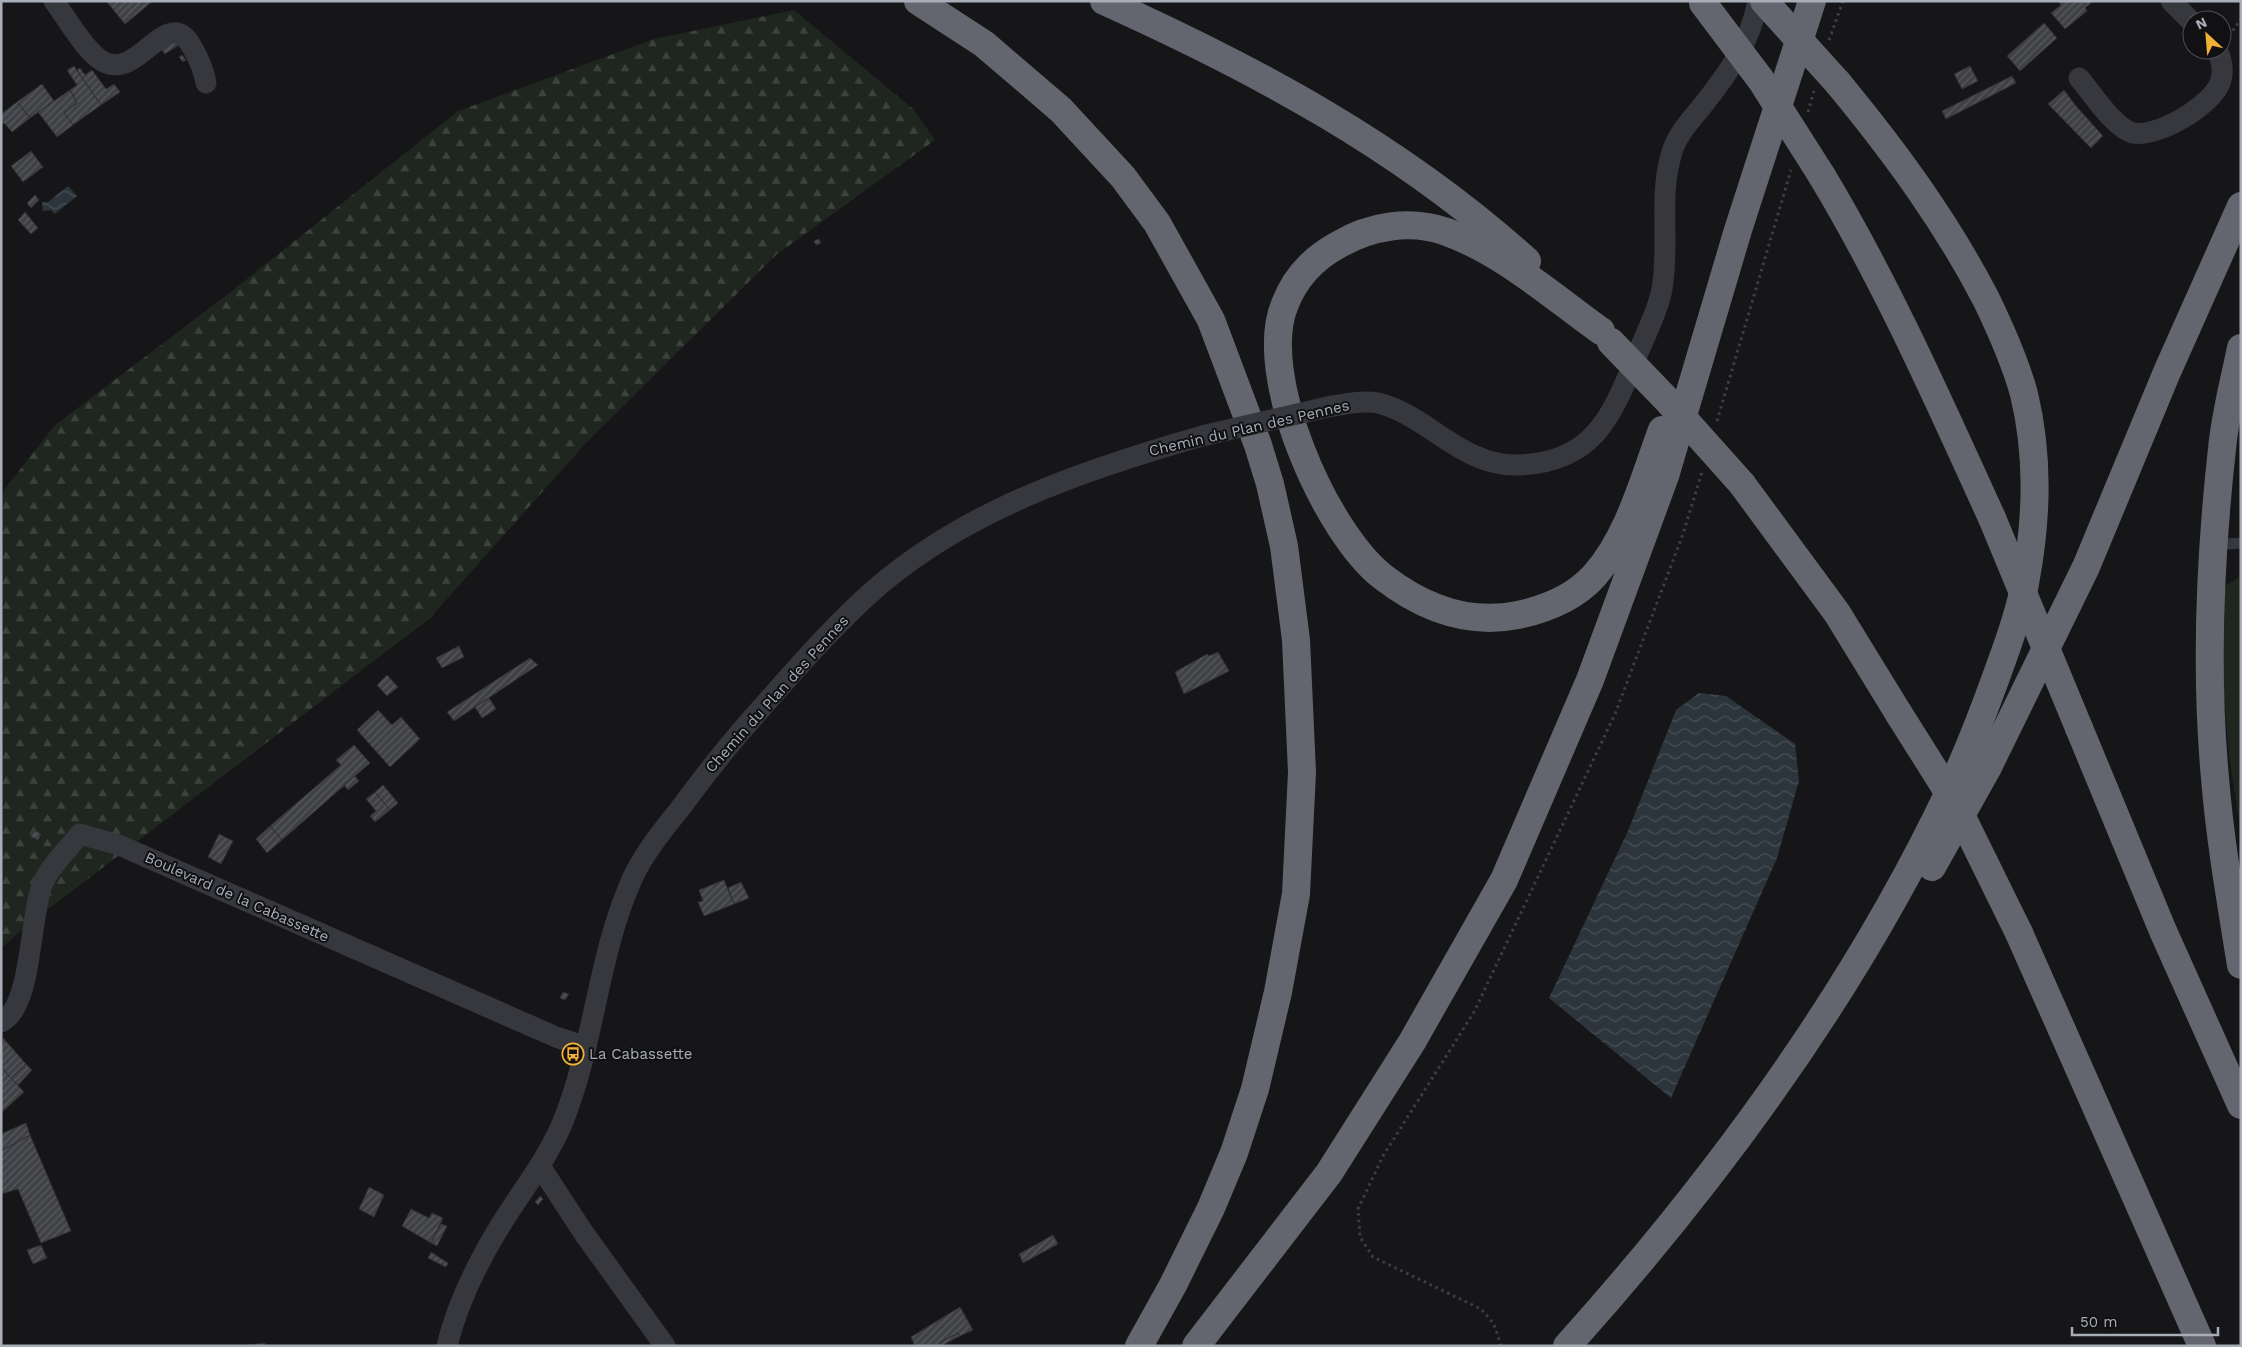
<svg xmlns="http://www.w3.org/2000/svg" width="2242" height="1347" font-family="'Work Sans',sans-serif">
<defs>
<pattern id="forest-firs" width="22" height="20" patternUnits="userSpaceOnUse" patternTransform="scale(1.25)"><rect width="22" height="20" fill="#1e261f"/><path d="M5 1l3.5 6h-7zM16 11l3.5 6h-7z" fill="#3c433d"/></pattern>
<pattern id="water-waves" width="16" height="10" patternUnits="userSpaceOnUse" patternTransform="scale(1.25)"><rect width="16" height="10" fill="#2c353c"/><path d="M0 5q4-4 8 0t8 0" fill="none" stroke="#485056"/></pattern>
<pattern id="building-hatch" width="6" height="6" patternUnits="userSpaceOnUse" patternTransform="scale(1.25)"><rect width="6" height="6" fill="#404145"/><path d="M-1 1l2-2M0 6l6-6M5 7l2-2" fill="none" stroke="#595a5e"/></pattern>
</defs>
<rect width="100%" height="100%" fill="#161618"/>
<!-- grass -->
<polygon fill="#1e261f" points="2241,576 2241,833 2229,756 2221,657 2222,588"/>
<!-- forest -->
<polygon fill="url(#forest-firs)" points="794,10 913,109 935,140 776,255 585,444 429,619 34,920 1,948 1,494 54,426 228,294 458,111 654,39"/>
<!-- water -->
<g fill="url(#water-waves)">
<polygon points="68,186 77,196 55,214 51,210 43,211 42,202 48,202"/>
<polygon points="1699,693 1726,696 1795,744 1799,781 1777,858 1671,1098 1549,998 1628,831 1676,710"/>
</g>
<!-- building -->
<g fill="url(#building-hatch)" stroke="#303034">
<polygon points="106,1 153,1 125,24"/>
<polygon points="2058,1 2093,1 2085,8 2087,11 2065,29 2051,13 2061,5"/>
<polygon points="2044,23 2057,38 2020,71 2007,56"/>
<polygon points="176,38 180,44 165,54 159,46"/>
<polygon points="182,55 186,60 183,62 179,57"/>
<polygon points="74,66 101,105 73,125 64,113 77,103 70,90 77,85 67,70"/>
<polygon points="1970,66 1978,81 1962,89 1954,74"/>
<polygon points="80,68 85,75 92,70 106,89 114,84 120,92 101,105 77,70"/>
<polygon points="2012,76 2016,83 1946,119 1942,111"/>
<polygon points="42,84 54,101 30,118 17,102"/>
<polygon points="70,90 77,103 64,113 73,125 57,137 38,112"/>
<polygon points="2064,90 2076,106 2103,136 2091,148 2048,104"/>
<polygon points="17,102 30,118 12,132 4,123 1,125 1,114"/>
<polygon points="31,151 43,167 23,182 11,166"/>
<polygon points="35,195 39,200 31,208 27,203"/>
<polygon points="25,212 38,228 31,234 18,220"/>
<polygon points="819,239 821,243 816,245 814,241"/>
<polygon points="459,646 464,657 442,668 436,658"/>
<polygon points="1218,652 1229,671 1184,694 1175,672 1207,654 1209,656"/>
<polygon points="530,658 538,665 454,721 447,712"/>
<polygon points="387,675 398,687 387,696 377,685"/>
<polygon points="489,698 496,709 482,718 475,707"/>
<polygon points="378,710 392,725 401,717 420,739 390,767 357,730"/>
<polygon points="354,745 370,763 282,840 270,826 341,765 336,760"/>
<polygon points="355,776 359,781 348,790 344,785"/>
<polygon points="383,785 398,803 390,810 375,792"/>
<polygon points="375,792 390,810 375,822 370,816 376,811 366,799"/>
<polygon points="270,826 282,840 267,853 256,839"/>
<polygon points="34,830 41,834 38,840 30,836"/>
<polygon points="219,834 233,841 221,864 208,857"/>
<polygon points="724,880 734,904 704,916 698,902 703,901 699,890"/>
<polygon points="741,882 749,898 734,904 728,888"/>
<polygon points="563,992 569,994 565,1000 560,998"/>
<polygon points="3,1038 26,1064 11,1078 1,1067"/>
<polygon points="26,1064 32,1070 18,1085 11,1078"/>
<polygon points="1,1067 24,1092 1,1113"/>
<polygon points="26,1123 30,1135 1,1151 1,1134"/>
<polygon points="30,1135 71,1231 41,1243 18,1189 1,1194 1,1151"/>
<polygon points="369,1187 384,1195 374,1217 359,1209"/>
<polygon points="540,1196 543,1199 538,1205 535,1202"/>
<polygon points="411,1209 429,1218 432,1213 443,1218 431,1243 402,1226"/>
<polygon points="441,1224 447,1226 437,1246 431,1243"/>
<polygon points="1053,1235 1058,1244 1023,1263 1019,1254"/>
<polygon points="41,1245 47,1258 33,1264 27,1250"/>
<polygon points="431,1252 448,1263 446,1267 428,1258"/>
<polygon points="960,1307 973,1330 960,1336 958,1333 939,1343 941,1346 915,1346 911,1337"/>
<polygon points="958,1333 960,1336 941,1346 939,1343"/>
<polygon points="265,1343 265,1346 249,1346 249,1345"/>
</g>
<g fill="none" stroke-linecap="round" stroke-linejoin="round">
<!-- path -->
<g stroke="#3d3f44" stroke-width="3" stroke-dasharray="2.5 4" stroke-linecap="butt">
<polyline points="2229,36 2241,19"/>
<polyline points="1829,40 1843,1"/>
<polyline points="1808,112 1814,91"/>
<polyline points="1717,421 1791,170"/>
<polyline points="1501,1346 1494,1324 1481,1309 1373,1257 1360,1237 1358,1209 1383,1156 1474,1012 1615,714 1683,534 1702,472"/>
</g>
<!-- service -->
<polyline stroke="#37383d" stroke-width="11" points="2214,545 2241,543"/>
<!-- minor -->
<g stroke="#37383d" stroke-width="21">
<path d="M54 1C66 17 88 56 106 63 141 77 168 3 192 47 199 59 204 70 206 83"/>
<polyline points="2171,1 2192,22"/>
<path d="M2079 78C2092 93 2114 128 2133 133 2157 138 2211 106 2220 83 2224 72 2222 60 2217 50"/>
<path d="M1332 406C1347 404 1363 400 1378 403 1428 415 1461 467 1519 465 1596 462 1612 414 1638 353 1646 333 1658 311 1662 289 1670 244 1658 196 1672 152 1677 134 1692 119 1703 105 1729 72 1750 43 1758 1"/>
<path d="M1 1022C33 1007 29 916 43 883 50 866 68 849 80 834L119 845 556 1037 586 1047"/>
<polyline points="540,1166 583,1232 665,1346"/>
<path d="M447 1346C457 1304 478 1262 500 1226 521 1192 546 1161 562 1124 595 1044 597 956 633 877 645 852 662 831 679 810 702 779 724 750 750 721 787 679 824 636 865 598 958 512 1083 470 1202 436"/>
</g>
<!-- motorway -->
<g stroke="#63666e" stroke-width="28">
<polyline points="918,1 984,44 1061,110 1123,177 1157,223 1211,320 1258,445 1270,484 1284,546 1296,640 1302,772 1296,894 1278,992 1255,1089 1234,1153 1211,1208 1173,1285 1139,1346"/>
<path d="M1104 1C1257 70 1402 148 1527 261"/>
<path d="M1822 176C1888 286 1939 402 1992 518"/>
<path d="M1601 331C1552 296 1504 253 1447 232 1410 219 1370 226 1338 245 1314 258 1295 278 1285 304 1255 374 1326 533 1383 577 1423 608 1468 625 1518 615 1546 609 1574 598 1594 576 1629 537 1644 478 1662 430"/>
<path d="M2241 348C2234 382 2225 415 2222 449 2210 557 2205 669 2215 778 2220 840 2231 903 2241 965"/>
<polyline points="1742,484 1837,613 1899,714"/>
<polyline points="2079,728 2163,931 2241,1105"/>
<polyline points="1932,867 1987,769 2086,567 2167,372 2241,206"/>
<polyline points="2019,933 2202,1346"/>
<polyline points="1196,1346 1329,1173 1412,1042 1504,880 1590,680 1665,476 1738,230 1812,1"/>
<path d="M1567 1346C1718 1178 1854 993 1951 788 1970 748 1985 708 2000 666 2010 639 2020 611 2025 583 2037 520 2039 456 2024 394 2015 361 2001 330 1986 299 1945 220 1894 151 1838 83"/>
</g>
<!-- minor-bridge -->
<polyline stroke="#37383d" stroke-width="21" points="1202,436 1332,406"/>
<!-- motorway-bridge -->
<g stroke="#63666e" stroke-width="28">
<polyline points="1764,1 1838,83"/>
<polyline points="1703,3 1761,80 1822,176"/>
<polyline points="1611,342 1667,400 1742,484"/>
<polyline points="1992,518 2079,728"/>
<polyline points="1899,714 1955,803 2019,933"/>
</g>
</g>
<!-- icons -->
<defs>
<g id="bus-ring" transform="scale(1.125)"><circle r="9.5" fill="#111113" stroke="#f2b134" stroke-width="1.5"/><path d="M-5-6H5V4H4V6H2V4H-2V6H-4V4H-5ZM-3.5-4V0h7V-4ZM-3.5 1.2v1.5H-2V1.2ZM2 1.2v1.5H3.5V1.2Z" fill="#f2b134"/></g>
</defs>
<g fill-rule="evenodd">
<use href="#bus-ring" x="573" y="1054"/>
</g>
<g text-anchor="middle" stroke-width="4" stroke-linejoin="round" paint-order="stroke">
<!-- street labels -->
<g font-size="15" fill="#a8adb8" stroke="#111113">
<text transform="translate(1249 428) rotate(-13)" y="5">Chemin du Plan des Pennes</text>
<text transform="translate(777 694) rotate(-48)" y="5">Chemin du Plan des Pennes</text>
<text transform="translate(237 897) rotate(24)" y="5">Boulevard de la Cabassette</text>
</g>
<!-- poi labels -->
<g font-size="15" fill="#a8adb8" stroke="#111113" text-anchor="start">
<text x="589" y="1059">La Cabassette</text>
</g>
</g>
<!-- border -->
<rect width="2242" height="1347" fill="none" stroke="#a8adb8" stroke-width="5"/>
<!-- north arrow -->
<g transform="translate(2207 35) rotate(334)"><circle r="24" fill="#111113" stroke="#4d4f55"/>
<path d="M0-4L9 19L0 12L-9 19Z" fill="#f2b134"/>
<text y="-8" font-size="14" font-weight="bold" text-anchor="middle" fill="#a8adb8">N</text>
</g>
<!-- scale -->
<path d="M2072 1327v8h146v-8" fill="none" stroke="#a8adb8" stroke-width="2.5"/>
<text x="2080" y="1327" font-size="15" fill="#a8adb8" stroke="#111113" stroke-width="4" paint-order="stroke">50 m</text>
</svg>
